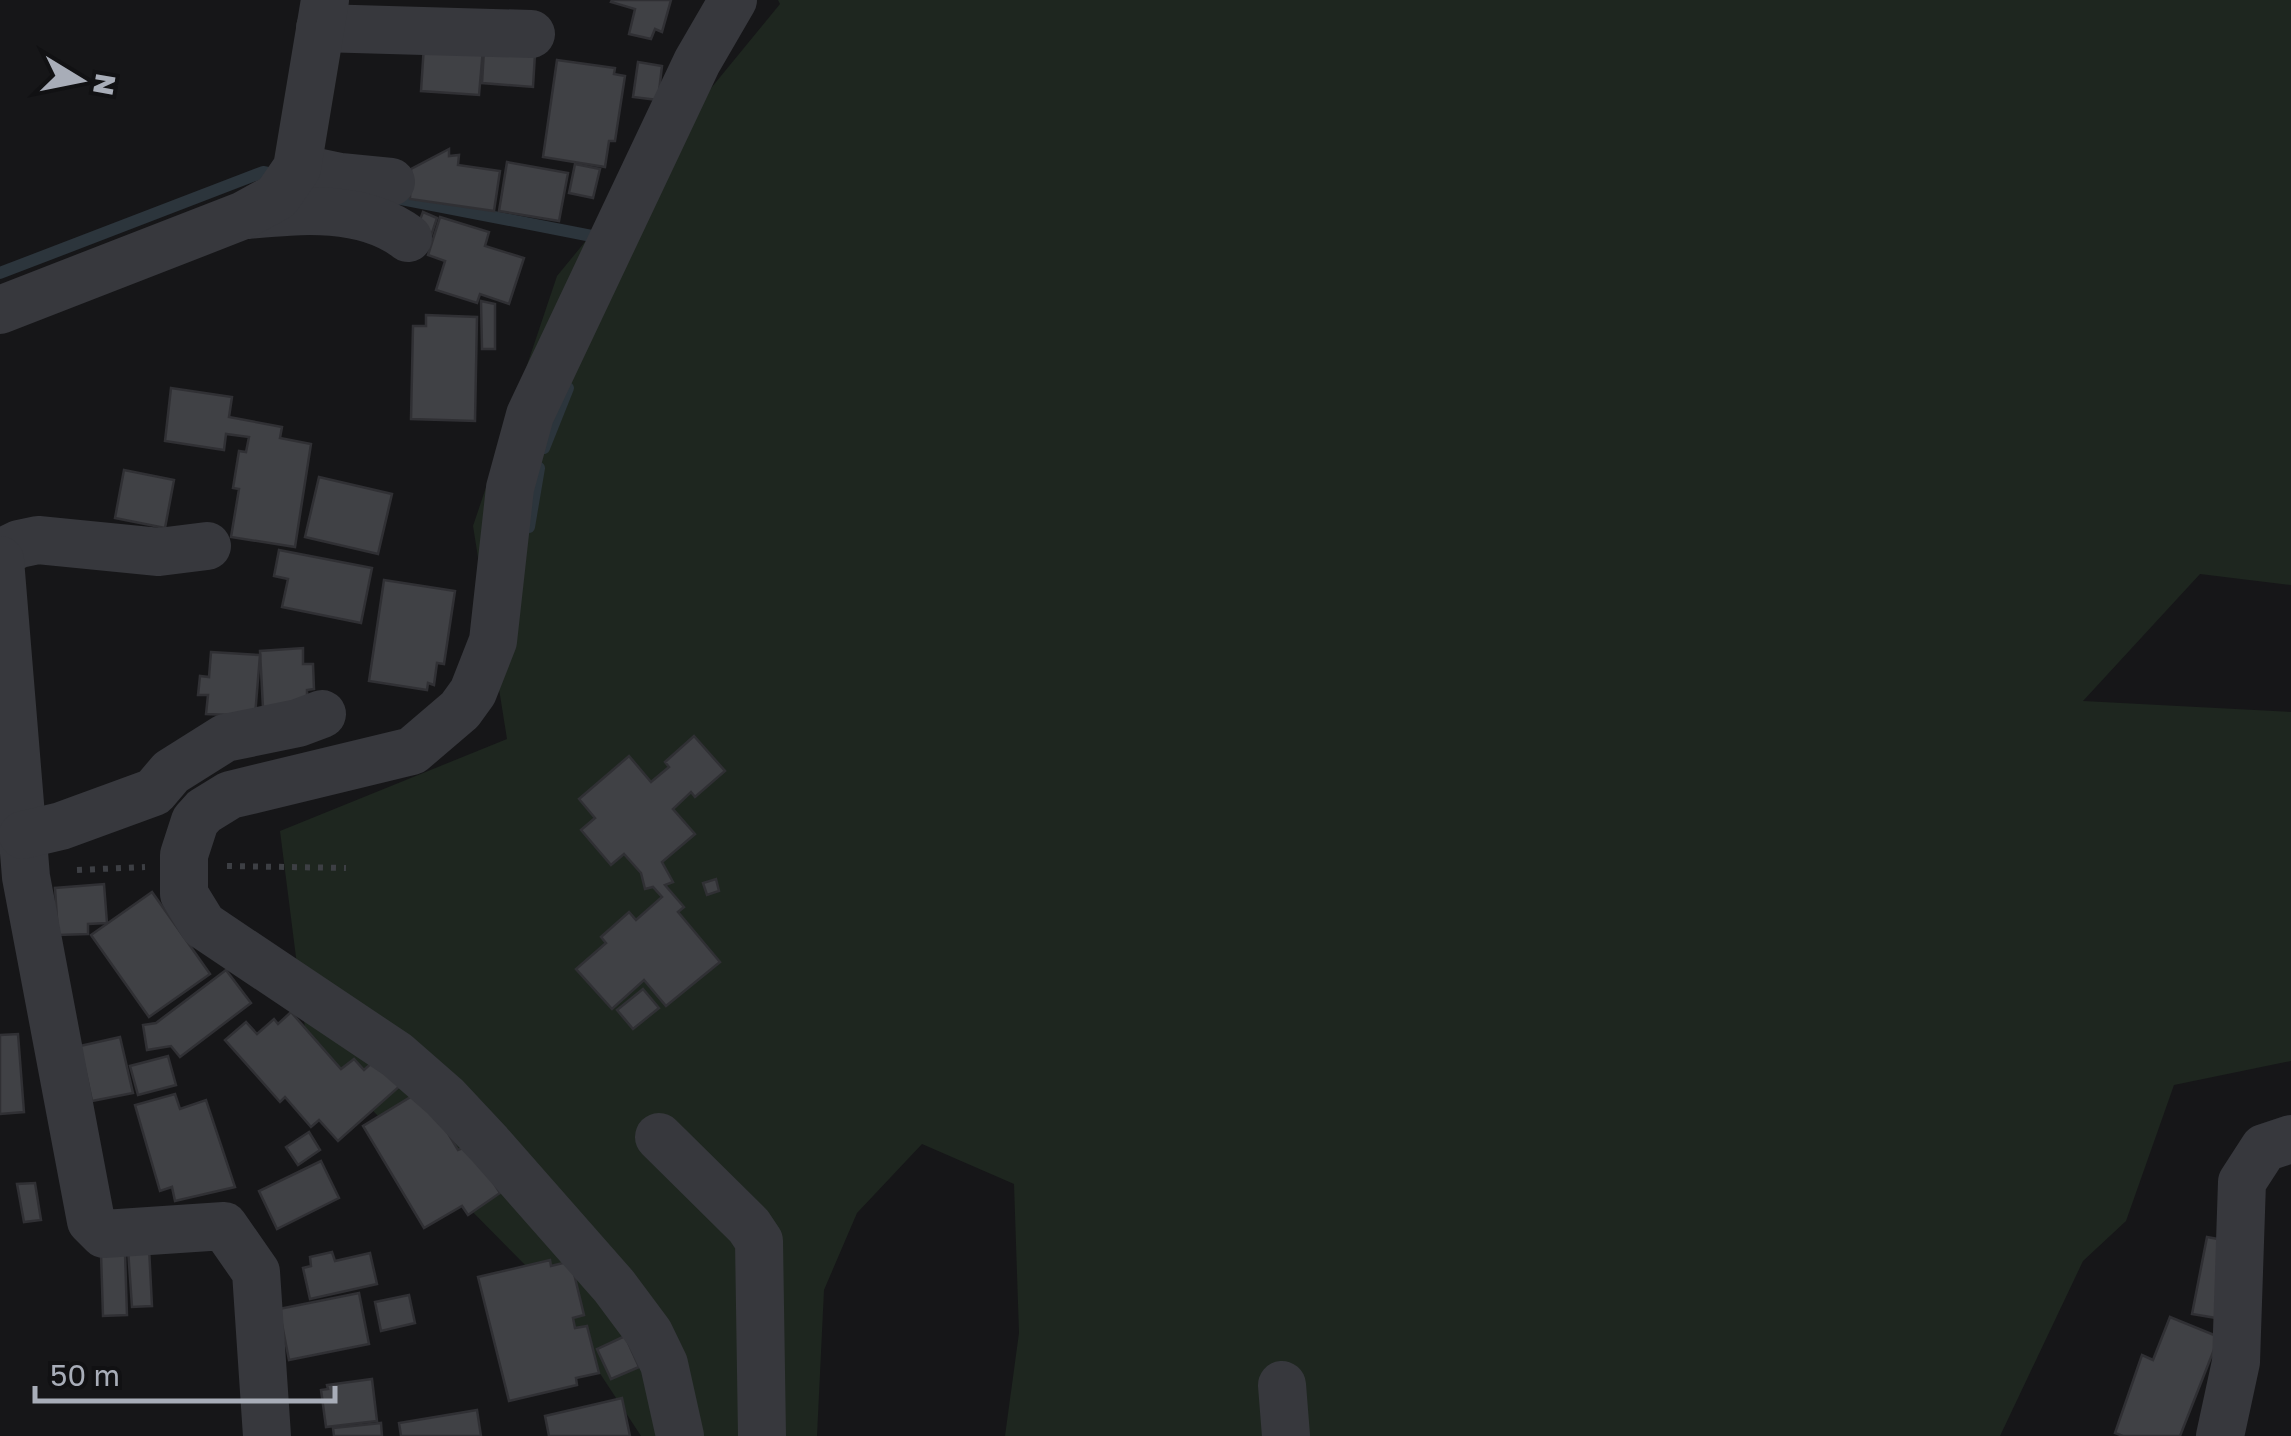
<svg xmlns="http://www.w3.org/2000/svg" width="2291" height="1436" font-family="'Golos Text',sans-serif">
<rect width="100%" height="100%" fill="#161618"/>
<!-- green -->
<polygon fill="#1e261f" points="778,0 2291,0 2291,585 2200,574 2083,701 2291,712 2291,1061 2174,1085 2126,1221 2083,1261 2000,1436 1005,1436 1019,1333 1014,1184 922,1144 857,1213 824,1290 817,1436 641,1436 536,1276 307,1044 280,831 507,739 473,526 557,276 780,4"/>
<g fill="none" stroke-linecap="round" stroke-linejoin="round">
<!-- stream -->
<g stroke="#2c353c" stroke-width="12">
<polyline points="391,197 602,238"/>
<polyline points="0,273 263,172 278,175"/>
<polyline points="544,448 568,388"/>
<polyline points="529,527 539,468"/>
</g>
</g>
<!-- building -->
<g fill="#404145" stroke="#303034" stroke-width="2.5">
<polygon points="612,0 671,0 662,32 655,29 651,39 629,34 635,9 611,2"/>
<polygon points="424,45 483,49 479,95 421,91"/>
<polygon points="484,49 535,54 533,87 482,83"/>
<polygon points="557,60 615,68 614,74 625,76 615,141 609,141 605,167 543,157"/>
<polygon points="638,62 662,66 658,100 633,97"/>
<polygon points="449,149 449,156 459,155 458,165 500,171 494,211 410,199 411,169"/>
<polygon points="507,162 568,173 559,221 499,211"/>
<polygon points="575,164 600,169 593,198 569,193"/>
<polygon points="423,212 437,218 431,236 416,230"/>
<polygon points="440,217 489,232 485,246 524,258 509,304 480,294 477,303 436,290 445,261 428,255"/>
<polygon points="481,301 495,304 495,349 482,349"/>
<polygon points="426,315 477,317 475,421 411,419 413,326 426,326"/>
<polygon points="171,388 232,397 229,417 282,427 280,438 311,444 295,547 231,537 239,489 233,488 239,451 246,452 249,437 226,434 224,450 165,441"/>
<polygon points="124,470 174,480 165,528 115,518"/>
<polygon points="319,477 392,494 378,554 305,537"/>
<polygon points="279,550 372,568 361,623 282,607 288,579 274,576"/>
<polygon points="384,580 455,591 444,664 437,663 434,685 428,683 427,690 369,681"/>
<polygon points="303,648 303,664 313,664 314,689 307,690 307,702 263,708 260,651"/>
<polygon points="211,652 260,655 255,716 206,714 208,695 198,695 200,676 209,677"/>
<polygon points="694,736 725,771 695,797 691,792 673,809 695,834 662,862 673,882 665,885 684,907 678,912 720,962 666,1006 644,980 612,1009 576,969 606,943 601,937 629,912 636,920 662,897 653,887 645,889 641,873 624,854 611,865 581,830 595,818 579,799 629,756 651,782 669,767 665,762"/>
<polygon points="716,879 719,891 707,895 703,883"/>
<polygon points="104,884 107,923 88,924 88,934 58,935 55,888"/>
<polygon points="152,892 210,974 149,1017 91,935"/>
<polygon points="226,970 251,1003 180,1057 171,1046 147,1050 143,1025 156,1023"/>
<polygon points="643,989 659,1008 633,1029 617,1010"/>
<polygon points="291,1012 341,1069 354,1059 364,1070 377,1058 401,1085 338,1141 319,1120 311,1127 285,1097 280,1102 225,1040 246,1022 257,1034 274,1019 278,1024"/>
<polygon points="18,1034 24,1112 0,1114 0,1035"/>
<polygon points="120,1037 133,1093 92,1101 80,1046"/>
<polygon points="168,1056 176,1085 138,1095 130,1066"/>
<polygon points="422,1090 458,1150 470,1145 500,1193 468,1215 462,1206 424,1228 363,1126"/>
<polygon points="175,1094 180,1109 206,1100 235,1187 175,1201 172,1187 160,1191 135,1105"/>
<polygon points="309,1132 320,1150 298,1165 286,1147"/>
<polygon points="321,1161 339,1198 277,1229 259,1191"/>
<polygon points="35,1183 41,1220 24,1222 17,1184"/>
<polygon points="2207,1237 2224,1240 2216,1318 2192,1314"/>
<polygon points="149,1247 152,1306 132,1307 128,1249"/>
<polygon points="332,1252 335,1261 370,1253 377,1284 310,1299 303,1268 311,1266 310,1257"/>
<polygon points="125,1253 127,1315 103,1316 101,1254"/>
<polygon points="550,1260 551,1266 571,1261 584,1315 573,1318 575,1328 587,1326 599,1373 576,1378 577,1385 509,1401 478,1277"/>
<polygon points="359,1293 369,1344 289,1360 279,1309"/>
<polygon points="409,1295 415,1323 381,1331 375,1302"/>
<polygon points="2170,1317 2219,1337 2180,1436 2123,1436 2115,1433 2142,1355 2153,1360"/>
<polygon points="625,1336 639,1367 611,1379 597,1349"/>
<polygon points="372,1379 377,1421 326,1427 321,1390 328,1389 327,1385"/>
<polygon points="622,1398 630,1436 549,1436 545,1416"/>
<polygon points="477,1410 481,1436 401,1436 399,1423"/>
<polygon points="381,1423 382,1436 334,1436 333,1428"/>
</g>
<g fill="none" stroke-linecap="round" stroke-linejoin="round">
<!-- path -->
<g stroke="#3d3f44" stroke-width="6" stroke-dasharray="5 8" stroke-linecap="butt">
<polyline points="227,866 346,868"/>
<polyline points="77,870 145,867"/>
</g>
<!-- street -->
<g stroke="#37383d" stroke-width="48">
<polyline points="320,28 531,34"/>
<polyline points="297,168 340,177 391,182"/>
<path d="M248 215C301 210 363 204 408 238"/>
<polyline points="0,310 244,215 277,197 297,168 325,0"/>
<polyline points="0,553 19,544 38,540 159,552 207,546"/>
<polyline points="0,560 26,877 91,1221 104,1234 224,1226 256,1272 267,1436"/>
<polyline points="23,835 61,826 154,792 171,772 225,738 298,723 322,714"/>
<polyline points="659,1137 749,1226 759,1241 762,1436"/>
<polyline points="1282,1385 1286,1436"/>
<polyline points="680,1436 664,1364 649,1333 614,1286 489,1144 445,1097 397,1055 203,925 184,894 184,855 195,821 204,811 230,795 412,751 460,710 473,692 493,641 510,488 530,415 697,62 733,0"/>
<polyline points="2220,1436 2236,1362 2242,1182 2264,1148 2291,1139"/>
</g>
</g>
<!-- north arrow -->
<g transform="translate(80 80) rotate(100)" stroke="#111113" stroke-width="8" paint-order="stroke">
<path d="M0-8L18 38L0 25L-18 38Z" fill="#a8adb8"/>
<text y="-15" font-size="28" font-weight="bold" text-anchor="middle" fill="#a8adb8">N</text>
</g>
<!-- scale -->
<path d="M35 1386v15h300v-15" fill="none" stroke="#a8adb8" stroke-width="5"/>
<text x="50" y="1386" font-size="30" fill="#a8adb8" stroke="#111113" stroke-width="8" paint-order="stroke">50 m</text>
</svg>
